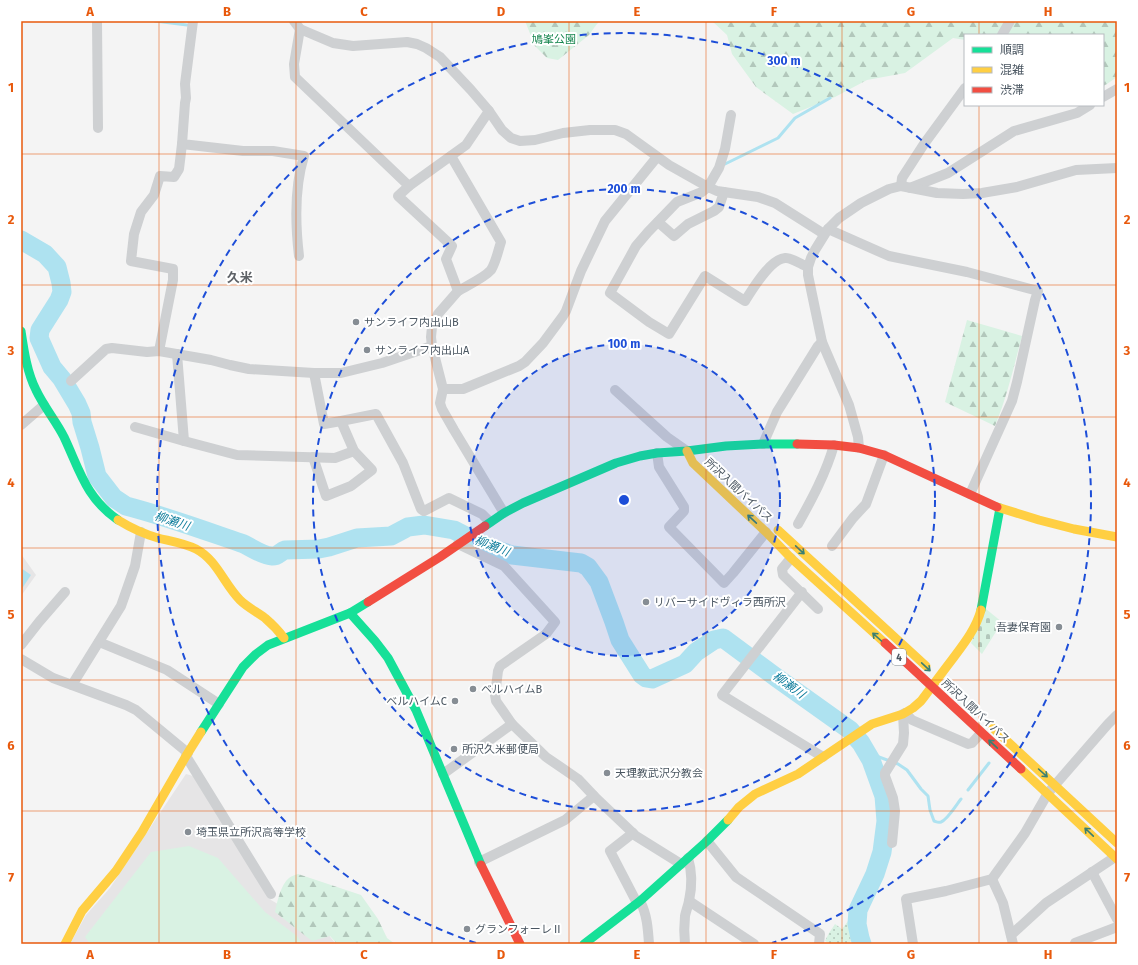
<svg xmlns="http://www.w3.org/2000/svg" width="1138" height="965" font-family="'Fira Sans','Noto Sans JP',sans-serif">
<defs>
<pattern id="grass-dots" width="8" height="8" patternUnits="userSpaceOnUse"><rect width="8" height="8" fill="#d9f2e3"/><path d="M2 2h.1M6 6h.1" fill="none" stroke="#b2c7bb" stroke-width="1.8" stroke-linecap="round"/></pattern>
<pattern id="forest-firs" width="22" height="20" patternUnits="userSpaceOnUse"><rect width="22" height="20" fill="#d9f2e3"/><path d="M5 1l3.5 6h-7zM16 11l3.5 6h-7z" fill="#b2c7bb"/></pattern>
<pattern id="cemetery-stones" width="16" height="16" patternUnits="userSpaceOnUse"><rect width="16" height="16" fill="#d9f2e3"/><path d="M2 7V4a2 2 0 0 1 4 0v3zM10 15v-3a2 2 0 0 1 4 0v3z" fill="#b2c7bb"/></pattern>
</defs>
<rect width="100%" height="100%" fill="#f4f4f4"/>
<!-- education -->
<g fill="#e6e5e6">
<polygon points="21,554 36,575 21,596"/>
<polygon points="186,774 193,776 271,900 327,933 336,944 70,944 86,915 110,888"/>
</g>
<!-- grass -->
<polygon fill="url(#grass-dots)" points="848,921 851,941 849,944 831,944 825,941 829,933 835,924 842,929"/>
<!-- forest -->
<g fill="url(#forest-firs)">
<polygon points="525,21 599,21 589,35 558,60 547,58 535,46"/>
<polygon points="712,21 1117,21 1117,77 1107,84 1103,86 1103,35 965,35 965,40 953,38 905,73 867,80 835,97 793,114 756,87 732,54 727,35"/>
<path d="M967 320 1022 336C1014 366 1007 397 995 426L945 402Z"/>
<path d="M298 874 361 895 378 919 387 938 395 944H337L330 936 312 941 275 912C277 902 281 884 289 878 291 876 295 875 298 874Z"/>
</g>
<!-- cemetery -->
<polygon fill="url(#cemetery-stones)" points="986,609 1002,622 982,654 971,643"/>
<!-- pitch -->
<polygon fill="#d9f2e3" points="189,846 218,858 265,912 297,936 302,944 90,944 85,937 151,852"/>
<!-- water -->
<polygon fill="#aee2f0" points="21,568 31,575 21,590"/>
<g fill="none" stroke-linecap="round" stroke-linejoin="round">
<!-- stream -->
<g stroke="#aee2f0" stroke-width="3">
<polyline points="155,21 187,25"/>
<polyline points="723,165 778,138 795,118 830,98"/>
<path d="M868 753 898 764 907 770 921 789 928 796 930 810 934 821C937 822 938 823 941 822 948 819 956 805 961 799"/>
<polyline points="968,790 989,763"/>
</g>
<!-- river -->
<path stroke="#aee2f0" stroke-width="19" d="M21 240 45 254 57 267 61 283 62 292 59 300 40 330 39 338 52 367 62 379 77 404 81 413 82 422 90 448 97 476 114 498 126 506C165 516 203 530 241 543 250 546 262 556 272 556 277 557 281 551 285 550L319 549 329 547 357 538 391 536 408 527 424 525 454 530 485 546 512 555 581 563 588 567 599 582 614 622 620 640 642 675 646 678 652 679 685 664 696 652 714 640 723 638 777 678 850 730 861 743 871 760 884 796 886 821 882 852 875 874 858 910 857 924 860 938 862 944"/>
<!-- street -->
<g stroke="#ced0d2" stroke-width="10">
<polyline points="97,21 98,128"/>
<path d="M193 21 185 84 186 98 185 103 182 144 243 151H273L304 156C294 188 295 222 299 256"/>
<polyline points="294,21 300,29 333,43 353,46 407,42 417,44 426,48 440,57 471,90 489,111 502,130 511,138 520,141 535,140 563,133 590,130 615,130 626,134 669,165 708,187 717,191 758,197 775,203 824,234"/>
<polyline points="300,29 294,64 295,77 409,186 398,196 452,246 446,259 458,291 438,314 432,327 431,337 432,346 443,389 440,403 442,409 454,430 504,513"/>
<polyline points="1002,35 1010,21"/>
<polyline points="1103,97 1117,89"/>
<path d="M731 115 725 149 719 168 708 187 702 192 677 202 648 232 636 246 610 293 649 322 669 334 705 276 745 301C752 290 770 259 785 258 791 257 802 265 808 267"/>
<path d="M451 156 501 242C498 251 496 262 491 270 484 278 468 285 458 291"/>
<polyline points="409,186 466,145 489,111"/>
<polyline points="901,186 902,178 924,144 965,88"/>
<polyline points="910,188 948,173 1014,131 1077,113 1090,105"/>
<polyline points="658,222 674,236 688,224 714,211 719,207 724,192"/>
<polyline points="828,229 889,256 967,272 1038,291 1035,300 1017,382 1012,401 970,494"/>
<polyline points="159,351 173,280 173,269 131,261 134,234 141,212 154,195 160,176 174,177 179,169 182,144"/>
<polyline points="177,354 184,441"/>
<polyline points="314,373 324,424 341,421 376,414 403,463 421,509 424,511 449,498 482,514 490,522"/>
<polyline points="71,381 106,349 112,348 147,352 159,351 211,360 230,365 249,369 314,373 341,373 382,363 432,346"/>
<polyline points="443,389 463,389 519,366 525,362 543,343 563,316 566,311 581,271 605,221 657,157"/>
<polyline points="615,390 667,437 687,451"/>
<polyline points="21,425 44,405"/>
<polyline points="135,427 184,441 237,455 335,458 354,451"/>
<polyline points="763,444 777,412 818,346 822,342"/>
<polyline points="859,448 858,437 849,405 822,342 808,275 808,267 811,258 815,250 828,229 839,218 861,203 889,189 901,186 937,193 963,194 982,193 1017,187 1076,170 1117,168"/>
<polyline points="657,453 659,467 684,507 684,511 669,527 724,583 733,573 766,532"/>
<polyline points="313,457 326,496 351,486 372,470 354,451 341,421"/>
<path d="M798 524C812 499 826 473 834 445"/>
<polyline points="458,544 504,566 555,622 546,634 500,666 498,671 495,695 496,701 512,724 546,757 578,779 594,796 636,836 681,864"/>
<polyline points="832,546 853,518 866,504 884,455"/>
<polyline points="791,558 782,569 783,575 818,609"/>
<polyline points="802,592 722,695 823,757"/>
<polyline points="99,642 167,670 219,704"/>
<polyline points="21,645 39,622 65,592"/>
<polyline points="21,659 53,678 126,705 136,710 188,753"/>
<polyline points="72,685 121,606 135,566 141,532"/>
<polyline points="905,713 912,720 968,744 972,743 981,733"/>
<polyline points="186,756 271,894"/>
<polyline points="443,774 512,724"/>
<polyline points="633,833 610,851 637,903"/>
<polyline points="707,841 736,877 820,934 819,944"/>
<polyline points="892,843 895,811 893,798 885,776 885,773 903,744 904,733 903,714"/>
<polyline points="479,862 565,820 594,796"/>
<polyline points="1092,872 1117,919"/>
<polyline points="992,879 1003,903 1013,944"/>
<path d="M640 901C647 914 648 929 649 944"/>
<polyline points="689,901 754,944"/>
<polyline points="1011,935 1046,903 1115,857"/>
<polyline points="1075,943 1117,927"/>
<path d="M685 944C684 935 684 925 685 916 686 911 688 906 689 901 692 887 692 871 688 858"/>
<polyline points="913,944 906,899 946,891 992,879 1025,833 1048,793 1108,724 1117,715"/>
</g>
<!-- fast -->
<g stroke="#16e098" stroke-width="9">
<path d="M21 331C24 351 27 372 36 390 44 407 56 421 64 437 80 471 86 498 118 520"/>
<polyline points="485,526 504,513 523,503 616,463 640,456 657,453 687,451 726,446 763,444 797,444"/>
<polyline points="981,610 1000,508"/>
<polyline points="350,613 375,641 388,658 416,710 481,865"/>
<polyline points="201,732 243,667 256,654 268,645 350,613 368,602"/>
<polyline points="584,944 640,901 707,841 728,820"/>
</g>
<!-- slow -->
<g stroke="#ffcf43" stroke-width="9">
<polyline points="687,451 693,463 766,532 791,558 885,643"/>
<polyline points="997,507 1039,520 1074,529 1117,537"/>
<path d="M118 520C131 528 144 534 158 538 170 541 184 543 196 549 217 560 224 584 240 600 247 607 257 612 265 618 272 624 278 630 284 638"/>
<polyline points="778,530 926,666"/>
<polyline points="993,728 1117,843"/>
<polyline points="1021,769 1117,859"/>
<path d="M728 820 739 807 755 794 798 774 872 724 903 714 913 708 921 701C931 688 941 674 951 661 963 645 976 629 981 610"/>
<polyline points="65,944 82,911 116,871 142,832 186,756 201,732"/>
</g>
<!-- jam -->
<g stroke="#f24e42" stroke-width="9">
<polyline points="797,444 834,445 859,448 884,455 997,507"/>
<polyline points="368,602 440,557 485,526"/>
<polyline points="885,643 1021,769"/>
<polyline points="481,865 520,944"/>
</g>
</g>
<!-- one-way arrows -->
<defs><path id="oneway-shaft" d="M-6 0H5M1.5-3L5.5 0L1.5 3" fill="none" stroke-width="1.6" stroke-linecap="round" stroke-linejoin="round"/></defs>
<g stroke="#3a7f72">
<use href="#oneway-shaft" transform="translate(752 519) rotate(-137)"/>
<use href="#oneway-shaft" transform="translate(800 550) rotate(43)"/>
<use href="#oneway-shaft" transform="translate(877 637) rotate(-138)"/>
<use href="#oneway-shaft" transform="translate(926 667) rotate(43)"/>
<use href="#oneway-shaft" transform="translate(993 744) rotate(-137)"/>
<use href="#oneway-shaft" transform="translate(1043 773) rotate(42)"/>
<use href="#oneway-shaft" transform="translate(1089 832) rotate(-136)"/>
</g>
<!-- grid -->
<path fill="none" stroke="#e8590c" stroke-width="1" stroke-opacity="0.55" d="M159 21V944M296 21V944M432 21V944M569 21V944M706 21V944M842 21V944M979 21V35M979 105V944M21 154H1117M21 285H1117M21 417H1117M21 548H1117M21 680H1117M21 811H1117"/>
<!-- distance rings -->
<circle cx="624" cy="500" r="156" fill="#1d4ed8" fill-opacity=".12"/>
<g fill="none" stroke="#1d4ed8" stroke-width="2" stroke-dasharray="7 5">
<circle cx="624" cy="500" r="156"/>
<circle cx="624" cy="500" r="311"/>
<path d="M476 943A467 467 0 1 1 772 943"/>
</g>
<!-- markers -->
<g fill="#868d94" stroke="#fff" stroke-width="1.5">
<circle cx="356" cy="322" r="4"/>
<circle cx="367" cy="350" r="4"/>
<circle cx="646" cy="602" r="4"/>
<circle cx="1059" cy="627" r="4"/>
<circle cx="473" cy="689" r="4"/>
<circle cx="455" cy="701" r="4"/>
<circle cx="454" cy="749" r="4"/>
<circle cx="607" cy="773" r="4"/>
<circle cx="188" cy="832" r="4"/>
<circle cx="467" cy="929" r="4"/>
</g>
<g text-anchor="middle" stroke-width="4" stroke-linejoin="round" paint-order="stroke">
<!-- shield labels -->
<rect fill="#fff" stroke="#808990" stroke-width="1" x="892" y="649" width="14" height="16" rx="3"/>
<g font-size="10" font-weight="bold" fill="#4a5661">
<text x="899" y="661">4</text>
</g>
<!-- park labels -->
<g font-size="11" fill="#17864f" stroke="#fff">
<text x="554" y="43">鳩峯公園</text>
</g>
<!-- poi labels -->
<g font-size="11" fill="#4a5661" stroke="#fff" text-anchor="start">
<text x="364" y="326">サンライフ内出山B</text>
<text x="375" y="354">サンライフ内出山A</text>
<text x="654" y="606">リバーサイドヴィラ西所沢</text>
<text x="1051" y="631" text-anchor="end">吾妻保育園</text>
<text x="481" y="693">ベルハイムB</text>
<text x="447" y="705" text-anchor="end">ベルハイムC</text>
<text x="462" y="753">所沢久米郵便局</text>
<text x="615" y="777">天理教武沢分教会</text>
<text x="196" y="836">埼玉県立所沢高等学校</text>
<text x="475" y="933">グランフォーレⅡ</text>
</g>
<!-- street labels -->
<g font-size="11" fill="#4a5661" stroke="#fff">
<text transform="translate(739 490) rotate(43)" y="4">所沢入間バイパス</text>
<text transform="translate(976 711) rotate(43)" y="4">所沢入間バイパス</text>
</g>
<!-- water labels -->
<g font-size="12" font-style="italic" fill="#0c7c9b" stroke="#fff">
<text transform="translate(172 521) rotate(18)" y="4">柳瀬川</text>
<text transform="translate(492 546) rotate(21)" y="4">柳瀬川</text>
<text transform="translate(789 685) rotate(36)" y="4">柳瀬川</text>
</g>
<!-- quarter labels -->
<g font-size="13" font-weight="bold" fill="#5f6368" stroke="#fff">
<text x="240" y="282">久米</text>
</g>
</g>
<circle cx="624" cy="500" r="6" fill="#1d4ed8" stroke="#fff" stroke-width="2"/>
<g font-size="12" text-anchor="middle" font-weight="bold" fill="#1d4ed8" stroke="#fff" stroke-width="4" stroke-linejoin="round" paint-order="stroke">
<text x="784" y="65">300 m</text>
<text x="624" y="193">200 m</text>
<text x="624" y="348">100 m</text>
</g>
<!-- border -->
<rect width="1138" height="965" fill="none" stroke="#ffffff" stroke-width="44"/>
<!-- legend -->
<rect x="964" y="34" width="140" height="72" fill="#ffffff" stroke="#b7bbc0"/>
<rect x="972" y="47" width="20" height="6" fill="#16e098" stroke="#b7bbc0"/>
<text x="1000" y="54" font-size="12" fill="#4a5661">順調</text>
<rect x="972" y="67" width="20" height="6" fill="#ffcf43" stroke="#b7bbc0"/>
<text x="1000" y="74" font-size="12" fill="#4a5661">混雑</text>
<rect x="972" y="87" width="20" height="6" fill="#f24e42" stroke="#b7bbc0"/>
<text x="1000" y="94" font-size="12" fill="#4a5661">渋滞</text>
<rect x="22" y="22" width="1094" height="921" fill="none" stroke="#e8590c" stroke-width="1.5"/>
<g font-size="13" text-anchor="middle" font-weight="bold" fill="#e8590c">
<text x="90" y="16">A</text>
<text x="227" y="16">B</text>
<text x="364" y="16">C</text>
<text x="501" y="16">D</text>
<text x="637" y="16">E</text>
<text x="774" y="16">F</text>
<text x="911" y="16">G</text>
<text x="1048" y="16">H</text>
<text x="11" y="92">1</text>
<text x="1127" y="92">1</text>
<text x="11" y="224">2</text>
<text x="1127" y="224">2</text>
<text x="11" y="355">3</text>
<text x="1127" y="355">3</text>
<text x="11" y="487">4</text>
<text x="1127" y="487">4</text>
<text x="11" y="619">5</text>
<text x="1127" y="619">5</text>
<text x="11" y="750">6</text>
<text x="1127" y="750">6</text>
<text x="11" y="882">7</text>
<text x="1127" y="882">7</text>
<text x="90" y="959">A</text>
<text x="227" y="959">B</text>
<text x="364" y="959">C</text>
<text x="501" y="959">D</text>
<text x="637" y="959">E</text>
<text x="774" y="959">F</text>
<text x="911" y="959">G</text>
<text x="1048" y="959">H</text>
</g>
</svg>
